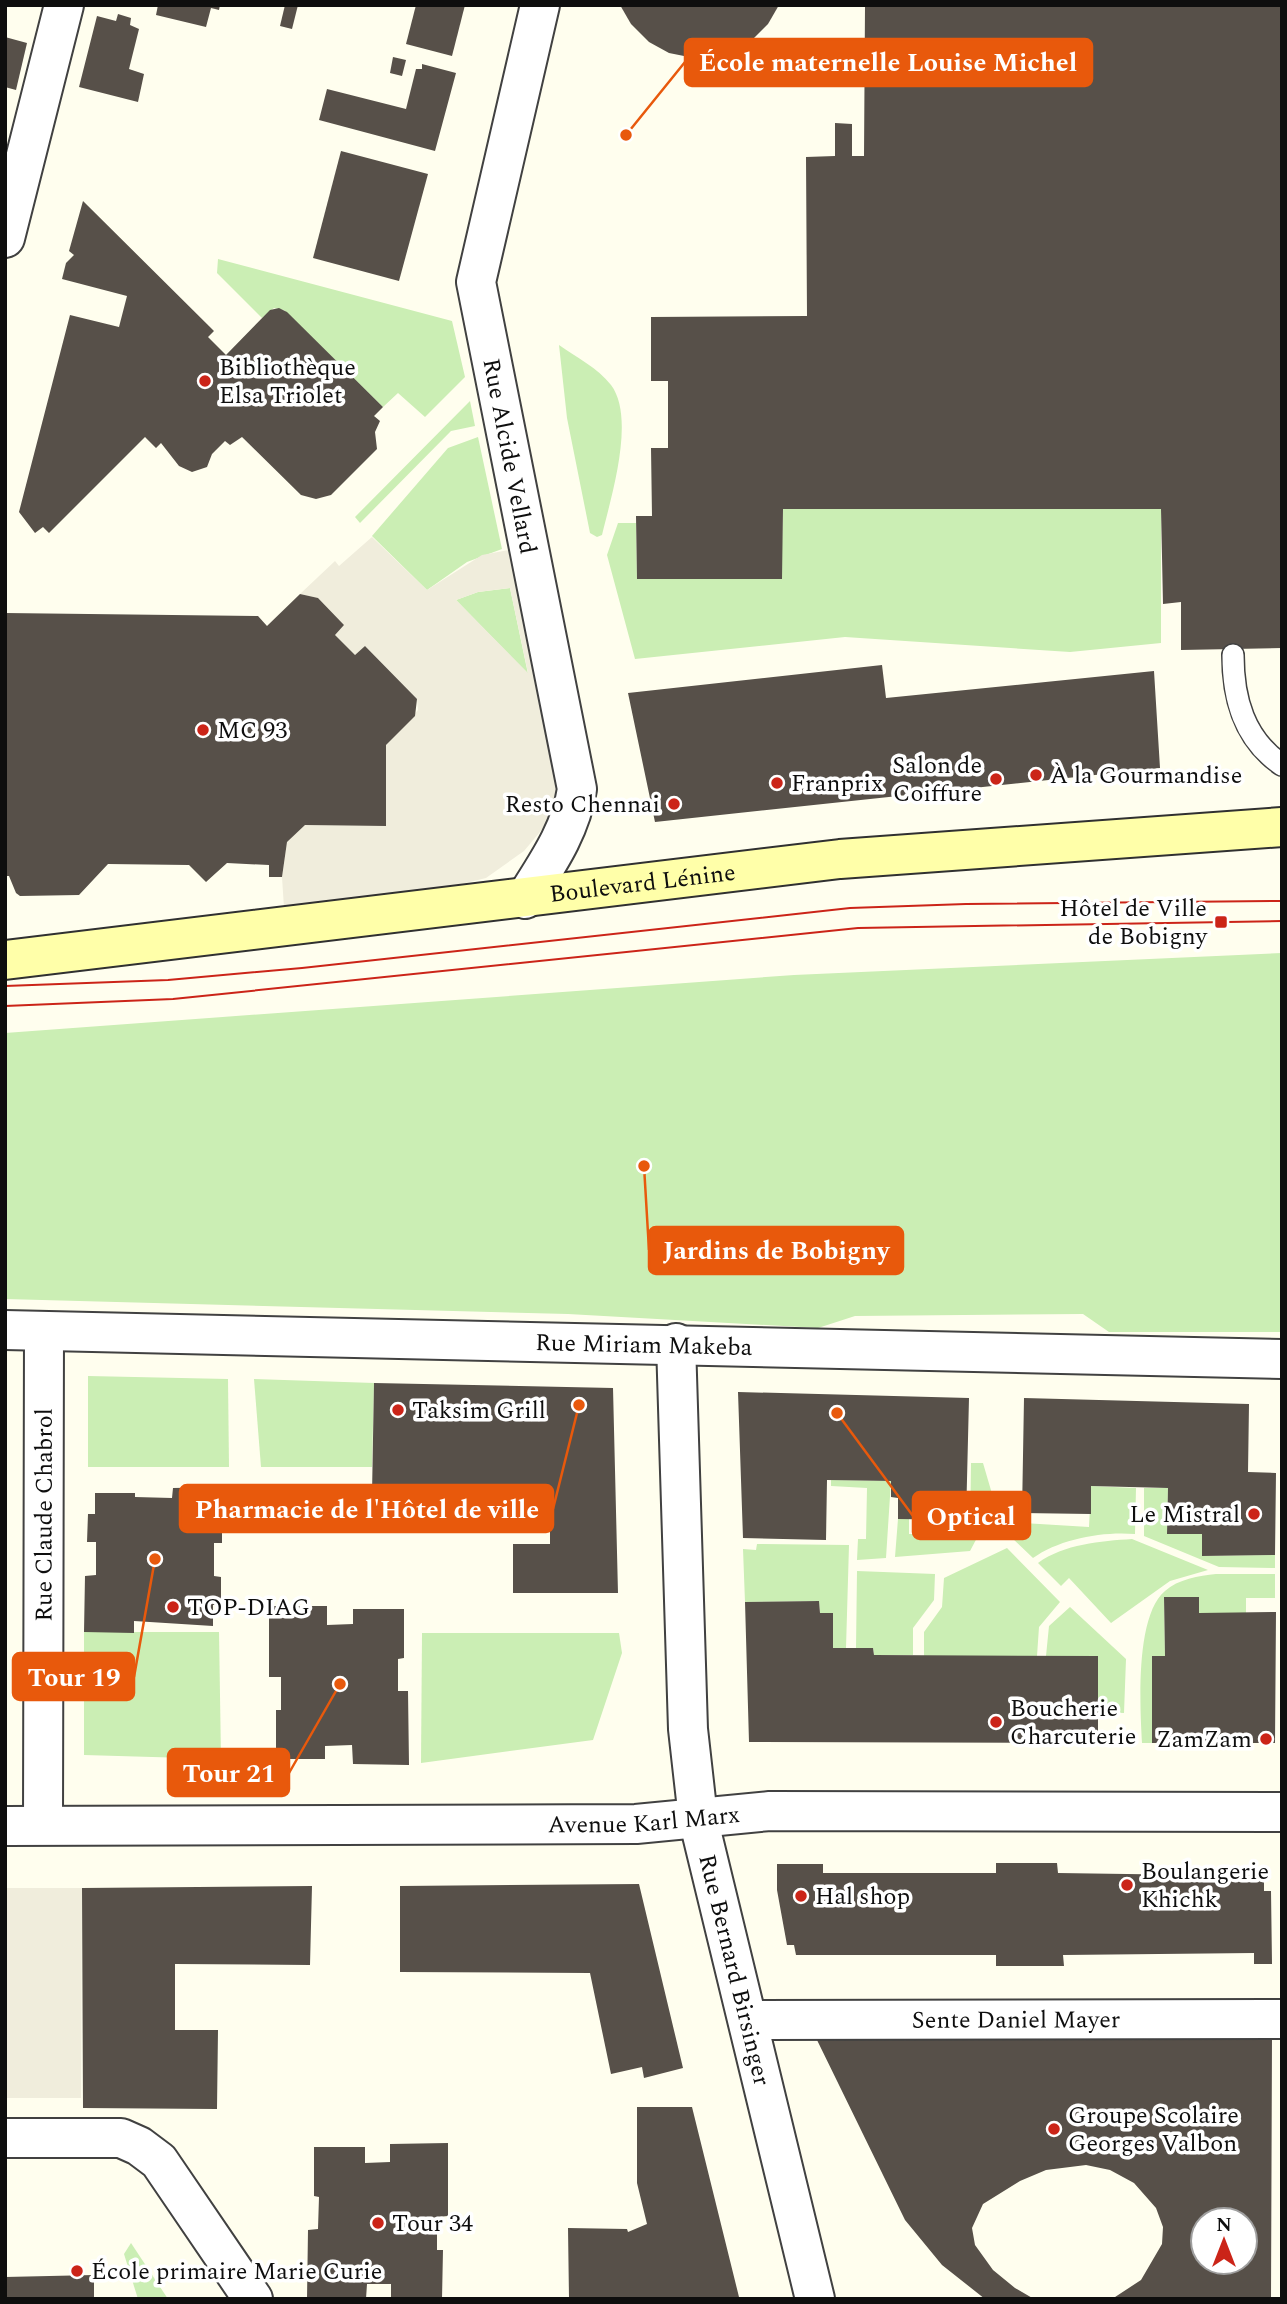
<svg xmlns="http://www.w3.org/2000/svg" width="1287" height="2304" font-family="Spectral,serif">
<rect width="100%" height="100%" fill="#fffeee"/>
<!-- green -->
<g fill="#cbeeb4">
<polygon points="218,259 452,321 465,377 425,417 398,393 383,407 284,310 274,308 262,318 217,273"/>
<path d="M559 345C576 357 598 368 611 385 636 418 611 497 602 535L597 537 590 533 567 418Z"/>
<polygon points="470,401 475,426 451,431 360,523 355,517"/>
<polygon points="478,437 502,549 467,562 427,590 372,536 448,448"/>
<polygon points="783,509 1161,509 1161,643 1070,652 845,637 635,659 607,555 618,523 636,523 637,579 781,579"/>
<polygon points="510,588 528,674 456,600 478,592"/>
<polygon points="1282,953 1282,1332 1109,1332 1083,1314 855,1316 818,1328 568,1314 5,1299 5,1033 794,975"/>
<polygon points="88,1376 228,1379 229,1467 88,1467"/>
<polygon points="254,1379 374,1383 372,1467 261,1467"/>
<polygon points="971,1463 983,1463 995,1504 970,1551 895,1557 898,1519 909,1519 909,1534 970,1535"/>
<polygon points="831,1480 891,1481 886,1558 857,1560 858,1539 866,1539 867,1488 831,1486"/>
<path d="M1091 1486 1136 1488 1135 1534C1103 1531 1059 1539 1033 1558L1010 1536 1015 1525 1023 1523 1089 1527Z"/>
<polygon points="1144,1488 1168,1488 1167,1533 1202,1534 1203,1556 1275,1555 1275,1568 1219,1567 1144,1536"/>
<path d="M1132 1539 1208 1570 1170 1581 1111 1623 1069 1578 1061 1586 1038 1563C1064 1544 1101 1541 1132 1539Z"/>
<polygon points="757,1544 849,1545 846,1648 833,1648 833,1614 820,1613 819,1601 745,1602 743,1549 756,1550"/>
<polygon points="1007,1548 1060,1602 1039,1627 1037,1656 924,1656 924,1632 942,1607 944,1578"/>
<polygon points="857,1571 935,1574 934,1600 913,1628 913,1655 874,1655 873,1648 856,1648"/>
<path d="M1216 1574H1275V1598H1246V1613H1199V1597H1164L1165 1656 1152 1657V1743H1142C1140 1707 1135 1616 1165 1591 1178 1579 1199 1576 1216 1574Z"/>
<polygon points="1070,1607 1126,1659 1124,1713 1098,1712 1098,1656 1046,1656 1049,1626"/>
<polygon points="84,1632 219,1632 221,1759 84,1755"/>
<polygon points="422,1633 619,1633 622,1653 593,1740 421,1763"/>
<polygon points="131,2243 168,2299 138,2299 124,2254"/>
</g>
<!-- plaza -->
<g fill="#f0eddc" fill-rule="evenodd">
<path d="M372 537 427 590 482 555 514 549 561 783 550 820 524 851 486 878 433 891 284 908 282 877 287 842 305 825 385 826 386 745 418 710 417 699 365 646 355 655 335 635 344 625 318 598 300 594 335 561 339 566ZM510 588 528 673 456 600 478 592Z"/>
<polygon points="5,1888 82,1888 81,2098 5,2098"/>
</g>
<!-- building -->
<g fill="#575049" fill-rule="evenodd">
<polygon points="158,5 220,5 219,10 211,8 206,27 156,15"/>
<polygon points="285,5 298,5 292,29 280,26"/>
<polygon points="416,5 465,5 452,56 406,44"/>
<polygon points="620,5 779,5 768,24 750,42 725,54 699,59 669,53 649,42 631,24"/>
<polygon points="1282,5 1282,648 1181,650 1181,602 1163,604 1161,509 783,509 782,579 637,579 636,516 652,516 651,448 668,448 668,381 651,381 651,317 807,316 806,157 835,156 835,123 852,124 852,156 864,156 865,7"/>
<polygon points="118,14 131,18 130,25 139,29 129,69 144,74 138,102 79,87 97,16 116,21"/>
<polygon points="5,37 27,43 16,90 5,87"/>
<polygon points="393,57 406,60 402,76 390,73"/>
<polygon points="422,64 456,73 435,151 319,120 327,89 406,109 416,69 422,69"/>
<polygon points="341,151 428,174 399,281 313,258"/>
<polygon points="83,201 214,331 208,337 226,355 270,310 279,308 287,312 383,407 374,416 380,421 375,432 377,449 331,495 316,499 301,495 242,437 230,445 225,441 212,454 207,467 192,472 179,466 161,443 156,448 145,437 49,533 43,527 35,533 19,512 70,315 119,327 127,296 62,279 66,263 74,255 69,251"/>
<polygon points="300,594 318,598 344,625 335,635 355,655 365,646 417,699 415,716 386,745 386,826 305,825 287,842 282,877 269,877 269,865 227,863 206,882 189,865 108,864 79,895 20,896 16,893 9,876 5,876 5,613 258,616 267,626"/>
<polygon points="882,665 886,698 1154,671 1160,768 655,822 628,693"/>
<polygon points="374,1383 613,1388 618,1593 513,1593 513,1544 550,1544 550,1495 372,1494"/>
<polygon points="738,1392 969,1398 966,1520 898,1519 898,1498 891,1497 891,1481 827,1480 826,1540 743,1538"/>
<polygon points="1024,1398 1249,1404 1248,1472 1276,1473 1275,1555 1202,1556 1202,1534 1167,1534 1168,1488 1091,1486 1091,1514 1022,1513"/>
<polygon points="222,1487 222,1543 214,1543 214,1576 221,1577 221,1605 213,1605 213,1626 134,1621 134,1633 84,1632 85,1576 96,1575 96,1542 87,1542 88,1514 95,1514 95,1493 135,1493 135,1497 172,1498 173,1488"/>
<polygon points="1164,1597 1199,1597 1199,1613 1276,1612 1275,1743 1152,1743 1152,1656 1165,1656"/>
<polygon points="819,1601 820,1613 833,1613 833,1648 873,1648 874,1655 1098,1656 1098,1743 749,1742 745,1602"/>
<polygon points="269,1606 327,1606 327,1625 353,1624 353,1609 404,1609 404,1658 398,1659 398,1691 408,1691 409,1765 353,1764 352,1745 325,1746 325,1759 276,1759 276,1710 281,1710 281,1677 269,1677"/>
<polygon points="996,1863 1057,1863 1058,1873 1264,1876 1264,1891 1271,1891 1272,1964 1254,1964 1254,1953 1063,1955 1064,1966 996,1966 996,1955 796,1955 794,1945 787,1945 777,1890 777,1864 823,1864 823,1873 996,1873"/>
<polygon points="639,1884 683,2068 644,2078 642,2067 611,2074 590,1973 400,1972 400,1886"/>
<polygon points="312,1886 310,1965 175,1964 175,2030 218,2030 217,2109 83,2108 82,1888"/>
<path d="M1272 2036 1271 2299H1112L1141 2280 1162 2244 1163 2227 1156 2208 1134 2183 1110 2170 1086 2165 1046 2170 1020 2181 983 2204 972 2228 975 2245 993 2270 1015 2288 1034 2299H985L942 2265 905 2220 817 2040ZM1203 2220H1245V2262H1203Z"/>
<polygon points="637,2107 692,2107 739,2297 569,2298 568,2228 627,2229 628,2232 647,2224 637,2183"/>
<polygon points="448,2143 448,2216 437,2217 437,2250 443,2250 442,2299 391,2298 391,2284 367,2284 366,2299 307,2299 308,2230 318,2229 319,2197 314,2196 314,2147 365,2147 365,2163 390,2162 390,2144"/>
<polygon points="94,2275 94,2299 5,2299 5,2277"/>
</g>
<g fill="none" stroke-linecap="round" stroke-linejoin="round">
<!-- lane casing -->
<g stroke="#414141" stroke-width="24">
<path id="lane" d="M1233 655C1233 699 1244 739 1282 765"/>
</g>
<!-- street casing -->
<g stroke="#414141" stroke-width="42">
<g id="street">
<polyline points="5,238 64,5"/>
<path d="M525 899C547 864 571 830 577 789L476 282 540 5"/>
<path id="s1" d="M5 1330 1282 1359"/>
<path id="s2" d="M676 1343 688 1729 698 1818 815 2299"/>
<path id="s3" d="M43 1825 44 1331"/>
<path id="s4" d="M5 1826 636 1824 770 1811 1282 1812"/>
<path id="s5" d="M748 2020 1282 2019"/>
<polyline points="5,2138 121,2138 139,2146 159,2161 253,2299"/>
</g>
</g>
<!-- secondary casing -->
<g stroke="#303030" stroke-width="42">
<g id="secondary">
<path id="s6" d="M5 960 840 859 1282 827"/>
</g>
</g>
<!-- lane -->
<use href="#lane" stroke="#fff" stroke-width="21"/>
<!-- street -->
<use href="#street" stroke="#fff" stroke-width="38"/>
<!-- secondary -->
<use href="#secondary" stroke="#ffffa9" stroke-width="38"/>
<!-- tram -->
<g stroke="#cb2418" stroke-width="2">
<polyline points="5,986 168,980 302,968 850,908 966,904 1282,901"/>
<polyline points="5,1006 173,999 858,928 1282,921"/>
</g>
</g>
<!-- markers -->
<g fill="#cb2418" stroke="#fff" stroke-width="2.5">
<circle cx="205" cy="381" r="7"/>
<circle cx="203" cy="730" r="7"/>
<circle cx="1036" cy="775" r="7"/>
<circle cx="996" cy="779" r="7"/>
<circle cx="777" cy="783" r="7"/>
<circle cx="674" cy="804" r="7"/>
<rect x="1214" y="915" width="14" height="14" rx="3.5"/>
<circle cx="398" cy="1410" r="7"/>
<circle cx="1254" cy="1514" r="7"/>
<circle cx="173" cy="1607" r="7"/>
<circle cx="996" cy="1722" r="7"/>
<circle cx="1266" cy="1739" r="7"/>
<circle cx="1127" cy="1885" r="7"/>
<circle cx="801" cy="1896" r="7"/>
<circle cx="1054" cy="2129" r="7"/>
<circle cx="378" cy="2223" r="7"/>
<circle cx="77" cy="2271" r="7"/>
</g>
<g text-anchor="middle" stroke-width="7" stroke-linejoin="round" paint-order="stroke">
<!-- poi labels -->
<g font-size="24" fill="#0e0e0e" stroke="#fff" text-anchor="start">
<text x="219" y="375">Bibliothèque<tspan x="219" dy="28">Elsa Triolet</tspan></text>
<text x="217" y="738">MC 93</text>
<text x="982" y="773" text-anchor="end">Salon de<tspan x="982" dy="28">Coiffure</tspan></text>
<text x="1050" y="783">À la Gourmandise</text>
<text x="791" y="791">Franprix</text>
<text x="660" y="812" text-anchor="end">Resto Chennai</text>
<text x="1207" y="916" text-anchor="end">Hôtel de Ville<tspan x="1207" dy="28">de Bobigny</tspan></text>
<text x="412" y="1418">Taksim Grill</text>
<text x="1240" y="1522" text-anchor="end">Le Mistral</text>
<text x="187" y="1615">TOP-DIAG</text>
<text x="1010" y="1716">Boucherie<tspan x="1010" dy="28">Charcuterie</tspan></text>
<text x="1252" y="1747" text-anchor="end">ZamZam</text>
<text x="1141" y="1879">Boulangerie<tspan x="1141" dy="28">Khichk</tspan></text>
<text x="815" y="1904">Hal shop</text>
<text x="1068" y="2123">Groupe Scolaire<tspan x="1068" dy="28">Georges Valbon</tspan></text>
<text x="392" y="2231">Tour 34</text>
<text x="91" y="2279">École primaire Marie Curie</text>
</g>
<!-- street labels -->
<g font-size="24" fill="#0e0e0e" stroke="#fff">
<text transform="translate(510 456) rotate(79)" y="8">Rue Alcide Vellard</text>
<text dy="8" stroke="none"><textPath href="#s6" startOffset="642">Boulevard Lénine</textPath></text>
<text dy="8" stroke="none"><textPath href="#s1" startOffset="639">Rue Miriam Makeba</textPath></text>
<text dy="8" stroke="none"><textPath href="#s3" startOffset="310">Rue Claude Chabrol</textPath></text>
<text dy="8" stroke="none"><textPath href="#s4" startOffset="639">Avenue Karl Marx</textPath></text>
<text dy="8" stroke="none"><textPath href="#s2" startOffset="632">Rue Bernard Birsinger</textPath></text>
<text dy="8" stroke="none"><textPath href="#s5" startOffset="268">Sente Daniel Mayer</textPath></text>
</g>
</g>
<!-- callouts -->
<path fill="none" stroke="#e8590c" stroke-width="2.5" d="M626 135L685 62M644 1166L649 1250M579 1405L553 1509M837 1413L913 1516M155 1559L134 1677M340 1684L289 1773"/>
<g fill="#e8590c" stroke="#fff" stroke-width="2.5">
<circle cx="626" cy="135" r="7"/>
<circle cx="644" cy="1166" r="7"/>
<circle cx="579" cy="1405" r="7"/>
<circle cx="837" cy="1413" r="7"/>
<circle cx="155" cy="1559" r="7"/>
<circle cx="340" cy="1684" r="7"/>
</g>
<g fill="#e8590c" stroke="#e8590c" stroke-width="2.5">
<rect x="685" y="39" width="407" height="47" rx="7"/>
<rect x="649" y="1227" width="254" height="47" rx="7"/>
<rect x="180" y="1485" width="373" height="47" rx="7"/>
<rect x="913" y="1492" width="117" height="47" rx="7"/>
<rect x="13" y="1653" width="121" height="47" rx="7"/>
<rect x="168" y="1749" width="121" height="47" rx="7"/>
</g>
<g font-size="26" text-anchor="middle" font-weight="bold" fill="#fff">
<text x="888" y="71">École maternelle Louise Michel</text>
<text x="776" y="1259">Jardins de Bobigny</text>
<text x="367" y="1518">Pharmacie de l'Hôtel de ville</text>
<text x="971" y="1525">Optical</text>
<text x="74" y="1686">Tour 19</text>
<text x="229" y="1782">Tour 21</text>
</g>
<!-- border -->
<rect width="1287" height="2304" fill="none" stroke="#0e0e0e" stroke-width="14"/>
<!-- north arrow -->
<g transform="translate(1224 2241)"><circle r="33" fill="#ffffff" stroke="#9f9f9f" stroke-width="2"/>
<path d="M0-5L12 26L0 18L-12 26Z" fill="#cb2418"/>
<text y="-10" font-size="19" font-weight="bold" text-anchor="middle" fill="#0e0e0e">N</text>
</g>
</svg>
